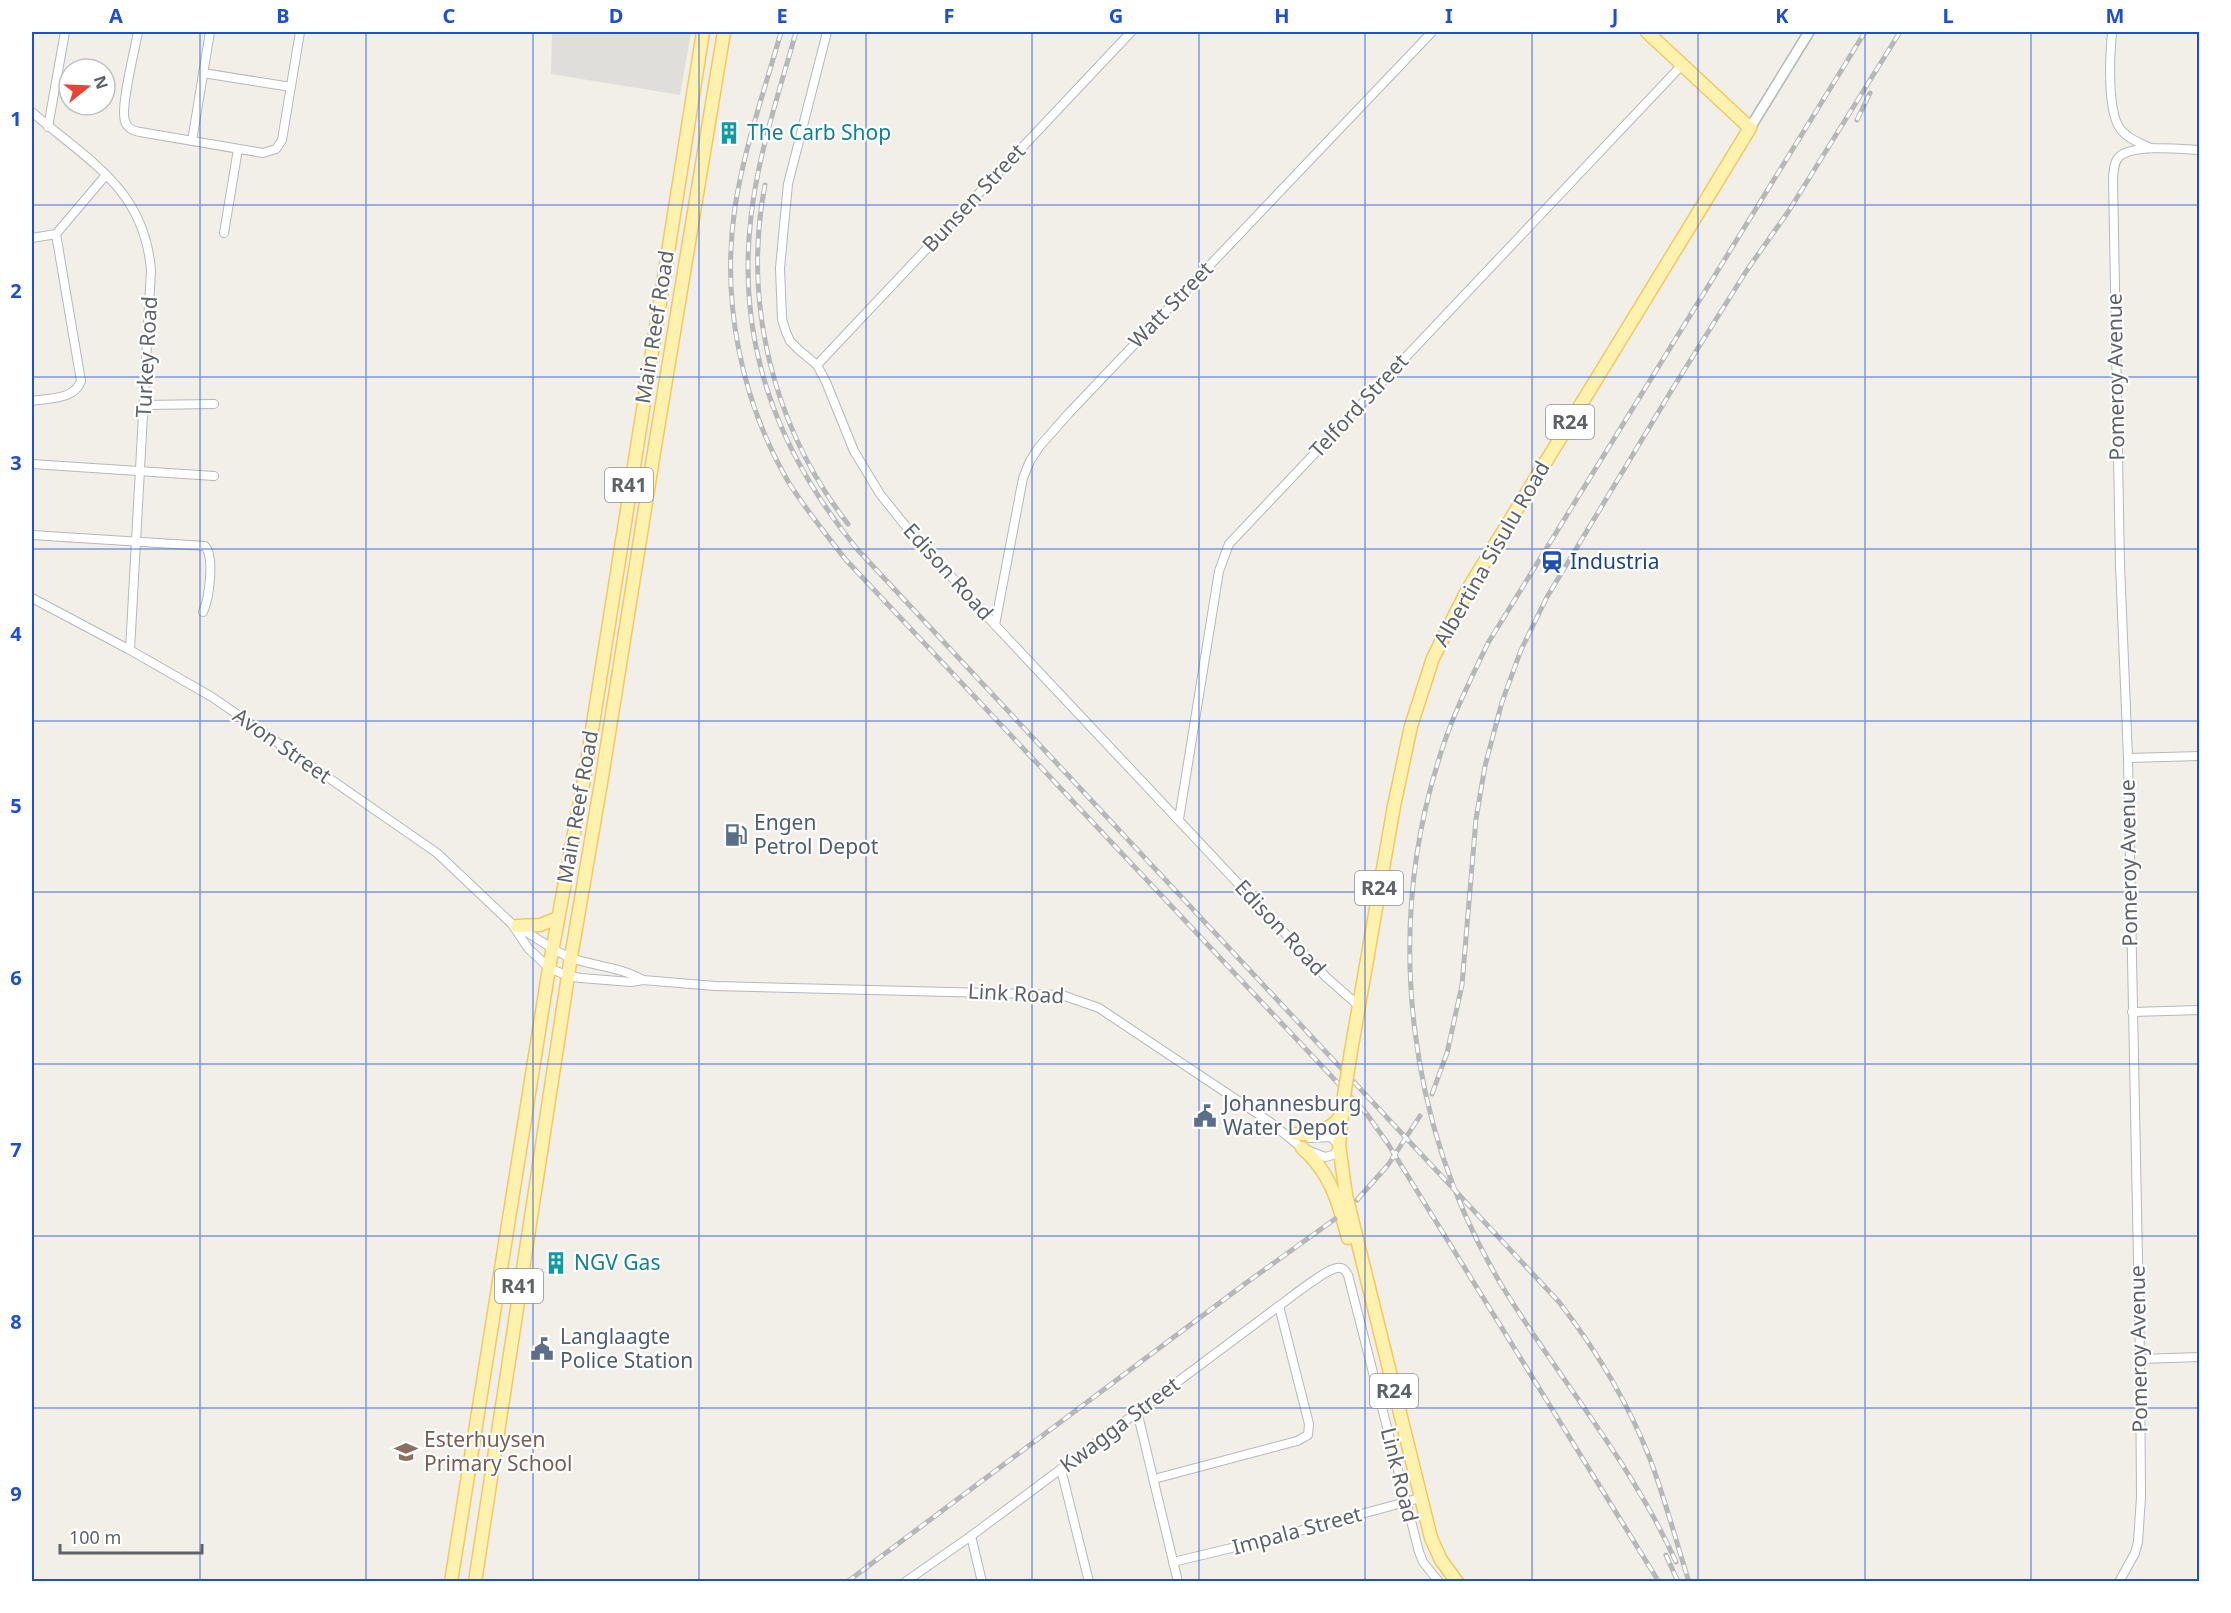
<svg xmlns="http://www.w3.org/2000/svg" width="2231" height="1613" font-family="'Noto Sans',sans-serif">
<rect width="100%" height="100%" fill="#f1efe8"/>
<!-- industrial -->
<polygon fill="#e0deda" points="552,32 691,32 680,95 551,74"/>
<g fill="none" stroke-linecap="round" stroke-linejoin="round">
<!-- minor casing -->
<g stroke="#b5b8bc" stroke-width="10">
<g id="minor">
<path d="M138 32C135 49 120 107 125 121 127 128 133 131 140 132L263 153 276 149 282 140 300 32"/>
<polyline points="827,32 788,184 780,268 782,319 786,332 790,341 799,350 817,365 826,382 854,451 880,494 904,524 995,625 1326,977 1359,1006"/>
<path d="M2112 32C2110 54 2106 117 2123 132 2130 140 2142 144 2151 148"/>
<polyline points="203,73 291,87"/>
<path d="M32 112C88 161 144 188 151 270L130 650"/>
<polyline points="48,127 65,32"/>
<polyline points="192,141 210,32"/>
<polyline points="224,233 238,149"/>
<polyline points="32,238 56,234 106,175"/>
<polyline points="817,365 1131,32"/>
<path d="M32 401C49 398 74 400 81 381L56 234"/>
<polyline points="145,405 214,404"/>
<polyline points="32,464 214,476"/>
<path d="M32 535 205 546C215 558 209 599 203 612"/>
<polyline points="32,598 130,650 212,697 437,853 512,924 528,948 549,968 568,976 581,978 631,982 643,980 715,986 1062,995 1099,1008 1270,1122 1302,1148 1325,1157 1333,1155 1339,1149"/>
<polyline points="995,625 1023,478 1030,461 1039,447 1069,413 1432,32"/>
<polyline points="2128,758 2200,756"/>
<polyline points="1179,819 1219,571 1229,544 1682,65"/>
<path d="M518 927C536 937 552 950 571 958 594 966 621 967 643 980"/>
<polyline points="2132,1012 2200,1010"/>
<polyline points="1310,1138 1331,1137 1339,1145"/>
<polyline points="2140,1359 2200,1357"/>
<polyline points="1137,1411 1178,1582"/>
<polyline points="1061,1469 1089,1582"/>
<polyline points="1154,1479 1297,1441 1308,1435 1309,1424 1279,1306"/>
<polyline points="971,1536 982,1582"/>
<polyline points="1173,1562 1274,1538 1420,1498"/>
<path d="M905 1582 971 1536 1279 1306C1290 1298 1326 1269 1337 1268 1343 1267 1345 1270 1348 1275L1419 1552 1423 1562 1439 1582"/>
<path d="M2119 1582 2135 1553 2138 1542 2141 1497 2140 1359 2128 758 2120 565 2113 177C2114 169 2114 161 2120 156 2135 144 2181 149 2200 150"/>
</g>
</g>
<!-- tertiary casing -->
<g stroke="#b5b8bc" stroke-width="12">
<polyline id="tertiary" points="1750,128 1809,32"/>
</g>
<!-- primary casing -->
<g stroke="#f2c960" stroke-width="15">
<g id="primary">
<polyline points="517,926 540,925 558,918"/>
<polyline points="1351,1051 1394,806 1411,726 1433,658 1468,589 1750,128 1647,32"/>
<polyline points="1344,1096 1339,1145 1346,1195 1431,1538 1441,1560 1457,1582"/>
<path d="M1295 1134C1312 1135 1333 1130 1341 1115"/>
<path d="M1302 1148C1330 1171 1339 1204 1348 1238"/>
<polyline points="451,1582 549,968 585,774 703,32"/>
<polyline points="475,1582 570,963 602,777 655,446 724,32"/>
</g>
</g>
<!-- minor -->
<use href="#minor" stroke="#fff" stroke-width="8"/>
<!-- tertiary -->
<use href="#tertiary" stroke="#fff" stroke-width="9"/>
<!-- primary -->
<use href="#primary" stroke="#fff2af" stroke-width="12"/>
<!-- rail casing -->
<g stroke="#b6b7b8" stroke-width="5">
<g id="rail">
<path d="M781 32C765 89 744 148 735 207 721 301 741 401 789 483 806 510 826 534 846 560L1366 1113 1388 1144 1659 1582"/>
<path d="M796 32C779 93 758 154 751 217 736 344 778 452 857 549L1559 1302C1596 1350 1628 1402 1650 1459 1665 1499 1676 1541 1689 1582"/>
<polyline points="1857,120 1870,93"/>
<path d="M765 185C742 304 774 429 848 524"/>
<polyline points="1432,1094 1447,1053 1462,985 1476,819 1485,766 1502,702 1521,650 1547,597 1673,388 1747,270 1788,212 1900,32"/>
<polyline points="1357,1200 1388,1165 1420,1116"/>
<polyline points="1666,1555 1678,1582"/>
<path d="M1676 1562C1631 1462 1559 1379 1502 1286 1408 1129 1384 933 1439 759 1451 718 1470 681 1488 643L1865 32"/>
<polyline points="847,1582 1246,1283 1335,1219"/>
</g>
</g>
<!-- rail -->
<use href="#rail" stroke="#fff" stroke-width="3" stroke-dasharray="9" stroke-linecap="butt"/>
<!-- primary-bridge casing -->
<g stroke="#f2c960" stroke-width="15" stroke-linecap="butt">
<polyline id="primary-bridge" points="1344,1096 1351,1051"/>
</g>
<!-- primary-bridge -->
<use href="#primary-bridge" stroke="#fff2af" stroke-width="12"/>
</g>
<!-- grid -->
<path fill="none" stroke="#1d4ed8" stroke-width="1.5" stroke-opacity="0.55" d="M200 32V1582M366 32V1582M533 32V1582M699 32V1582M866 32V1582M1032 32V1582M1199 32V1582M1365 32V1582M1532 32V1582M1698 32V1582M1865 32V1582M2031 32V1582M32 205H2200M32 377H2200M32 549H2200M32 721H2200M32 892H2200M32 1064H2200M32 1236H2200M32 1408H2200"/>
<!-- icons -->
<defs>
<g id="building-bare" transform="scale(1.8)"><path d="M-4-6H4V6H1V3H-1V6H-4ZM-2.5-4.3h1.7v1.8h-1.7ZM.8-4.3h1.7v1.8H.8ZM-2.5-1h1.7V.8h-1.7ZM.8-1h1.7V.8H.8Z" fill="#0f9aa8" stroke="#fff" stroke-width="2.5" paint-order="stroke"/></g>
<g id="station-bare" transform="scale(1.8)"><path d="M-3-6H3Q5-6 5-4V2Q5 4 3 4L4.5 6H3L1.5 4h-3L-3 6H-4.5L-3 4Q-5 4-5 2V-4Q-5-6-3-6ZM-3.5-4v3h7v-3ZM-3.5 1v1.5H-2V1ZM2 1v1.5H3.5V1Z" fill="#1a4fb4" stroke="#fff" stroke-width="2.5" paint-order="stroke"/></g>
<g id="fuel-bare" transform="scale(1.8)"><path d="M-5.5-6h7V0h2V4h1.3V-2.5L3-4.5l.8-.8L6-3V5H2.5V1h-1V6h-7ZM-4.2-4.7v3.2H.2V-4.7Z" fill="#5c6f8a" stroke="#fff" stroke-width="2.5" paint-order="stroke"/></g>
<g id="civic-bare" transform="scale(1.8)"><path d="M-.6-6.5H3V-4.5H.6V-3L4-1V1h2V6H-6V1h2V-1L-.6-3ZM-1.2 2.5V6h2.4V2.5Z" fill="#5c6f8a" stroke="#fff" stroke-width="2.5" paint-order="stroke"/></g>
<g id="school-bare" transform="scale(1.8)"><path d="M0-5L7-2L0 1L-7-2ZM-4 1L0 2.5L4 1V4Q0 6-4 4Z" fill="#8d6e63" stroke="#fff" stroke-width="2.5" paint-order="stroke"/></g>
</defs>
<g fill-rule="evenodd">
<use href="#building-bare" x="729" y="133"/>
<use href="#station-bare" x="1552" y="562"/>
<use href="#fuel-bare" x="736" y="835"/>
<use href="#civic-bare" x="1205" y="1116"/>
<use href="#building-bare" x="556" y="1263"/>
<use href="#civic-bare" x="542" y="1349"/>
<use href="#school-bare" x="406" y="1452"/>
</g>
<g text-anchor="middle" stroke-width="4.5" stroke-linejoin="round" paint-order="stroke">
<!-- shield labels -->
<g fill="#fff" stroke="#8f9295" stroke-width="1.5">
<rect x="1546" y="405" width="48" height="34" rx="4.5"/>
<rect x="605" y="468" width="48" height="34" rx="4.5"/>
<rect x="1355" y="871" width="48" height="34" rx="4.5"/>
<rect x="495" y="1269" width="48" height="34" rx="4.5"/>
<rect x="1370" y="1374" width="48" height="34" rx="4.5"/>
</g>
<g font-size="20" font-weight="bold" fill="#5f6368">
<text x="1570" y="429">R24</text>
<text x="629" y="492">R41</text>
<text x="1379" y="895">R24</text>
<text x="519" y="1293">R41</text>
<text x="1394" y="1398">R24</text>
</g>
<!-- culture labels -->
<g font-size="21" fill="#0d838f" stroke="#fff" text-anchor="start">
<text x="747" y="140">The Carb Shop</text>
<text x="574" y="1270">NGV Gas</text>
</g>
<!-- street labels -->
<g font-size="21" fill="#5f6368" stroke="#fff">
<text transform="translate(974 198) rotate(-47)" y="7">Bunsen Street</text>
<text transform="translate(1171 305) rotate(-46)" y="7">Watt Street</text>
<text transform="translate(655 327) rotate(-81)" y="7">Main Reef Road</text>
<text transform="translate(147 357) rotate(-87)" y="7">Turkey Road</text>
<text transform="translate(2116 377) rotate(-91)" y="7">Pomeroy Avenue</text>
<text transform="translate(1359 406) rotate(-47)" y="7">Telford Street</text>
<text transform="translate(1492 554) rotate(-60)" y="7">Albertina Sisulu Road</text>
<text transform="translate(948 572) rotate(48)" y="7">Edison Road</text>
<text transform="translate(282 746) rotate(35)" y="7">Avon Street</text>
<text transform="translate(578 807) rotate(-80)" y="7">Main Reef Road</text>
<text transform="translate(2129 863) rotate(-91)" y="7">Pomeroy Avenue</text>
<text transform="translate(1280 928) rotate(47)" y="7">Edison Road</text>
<text transform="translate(1016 994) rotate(3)" y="7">Link Road</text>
<text transform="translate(2139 1349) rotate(-91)" y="7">Pomeroy Avenue</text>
<text transform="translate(1120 1425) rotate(-37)" y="7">Kwagga Street</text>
<text transform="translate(1399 1475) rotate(76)" y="7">Link Road</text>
<text transform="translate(1297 1531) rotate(-15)" y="7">Impala Street</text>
</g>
<!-- transit labels -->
<g font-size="21" fill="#164399" stroke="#fff" text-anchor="start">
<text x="1570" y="569">Industria</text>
</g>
<!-- service labels -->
<g font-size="21" fill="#4e5e75" stroke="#fff" text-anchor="start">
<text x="754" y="830">Engen<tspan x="754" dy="24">Petrol Depot</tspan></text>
<text x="1223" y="1111">Johannesburg<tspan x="1223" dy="24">Water Depot</tspan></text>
<text x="560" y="1344">Langlaagte<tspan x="560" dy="24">Police Station</tspan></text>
</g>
<!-- education labels -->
<g font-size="21" fill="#785e54" stroke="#fff" text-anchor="start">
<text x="424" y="1447">Esterhuysen<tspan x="424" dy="24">Primary School</tspan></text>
</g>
</g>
<!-- border -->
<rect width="2231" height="1613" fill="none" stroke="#ffffff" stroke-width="66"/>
<!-- north arrow -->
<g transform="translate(87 87) rotate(72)"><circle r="28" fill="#ffffff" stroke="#bfc1c3" stroke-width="1.5"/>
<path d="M0-4.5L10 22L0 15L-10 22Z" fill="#ea4335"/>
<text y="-9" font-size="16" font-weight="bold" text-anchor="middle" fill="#5f6368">N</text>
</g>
<!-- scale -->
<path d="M60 1544v9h142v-9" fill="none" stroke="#5f6368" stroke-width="3"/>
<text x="69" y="1544" font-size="18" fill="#5f6368" stroke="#ffffff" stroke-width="4.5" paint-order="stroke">100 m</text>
<rect x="33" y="33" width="2165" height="1547" fill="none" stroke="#1d4ed8" stroke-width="2"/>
<g font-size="20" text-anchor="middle" font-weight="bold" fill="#1d4ed8">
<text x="116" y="23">A</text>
<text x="283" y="23">B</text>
<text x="449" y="23">C</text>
<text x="616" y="23">D</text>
<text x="782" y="23">E</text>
<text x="949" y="23">F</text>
<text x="1116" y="23">G</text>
<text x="1282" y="23">H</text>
<text x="1449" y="23">I</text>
<text x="1615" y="23">J</text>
<text x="1782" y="23">K</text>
<text x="1948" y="23">L</text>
<text x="2115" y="23">M</text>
<text x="16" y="126">1</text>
<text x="16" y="298">2</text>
<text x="16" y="470">3</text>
<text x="16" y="641">4</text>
<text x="16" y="813">5</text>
<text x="16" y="985">6</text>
<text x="16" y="1157">7</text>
<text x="16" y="1329">8</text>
<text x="16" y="1501">9</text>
</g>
</svg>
